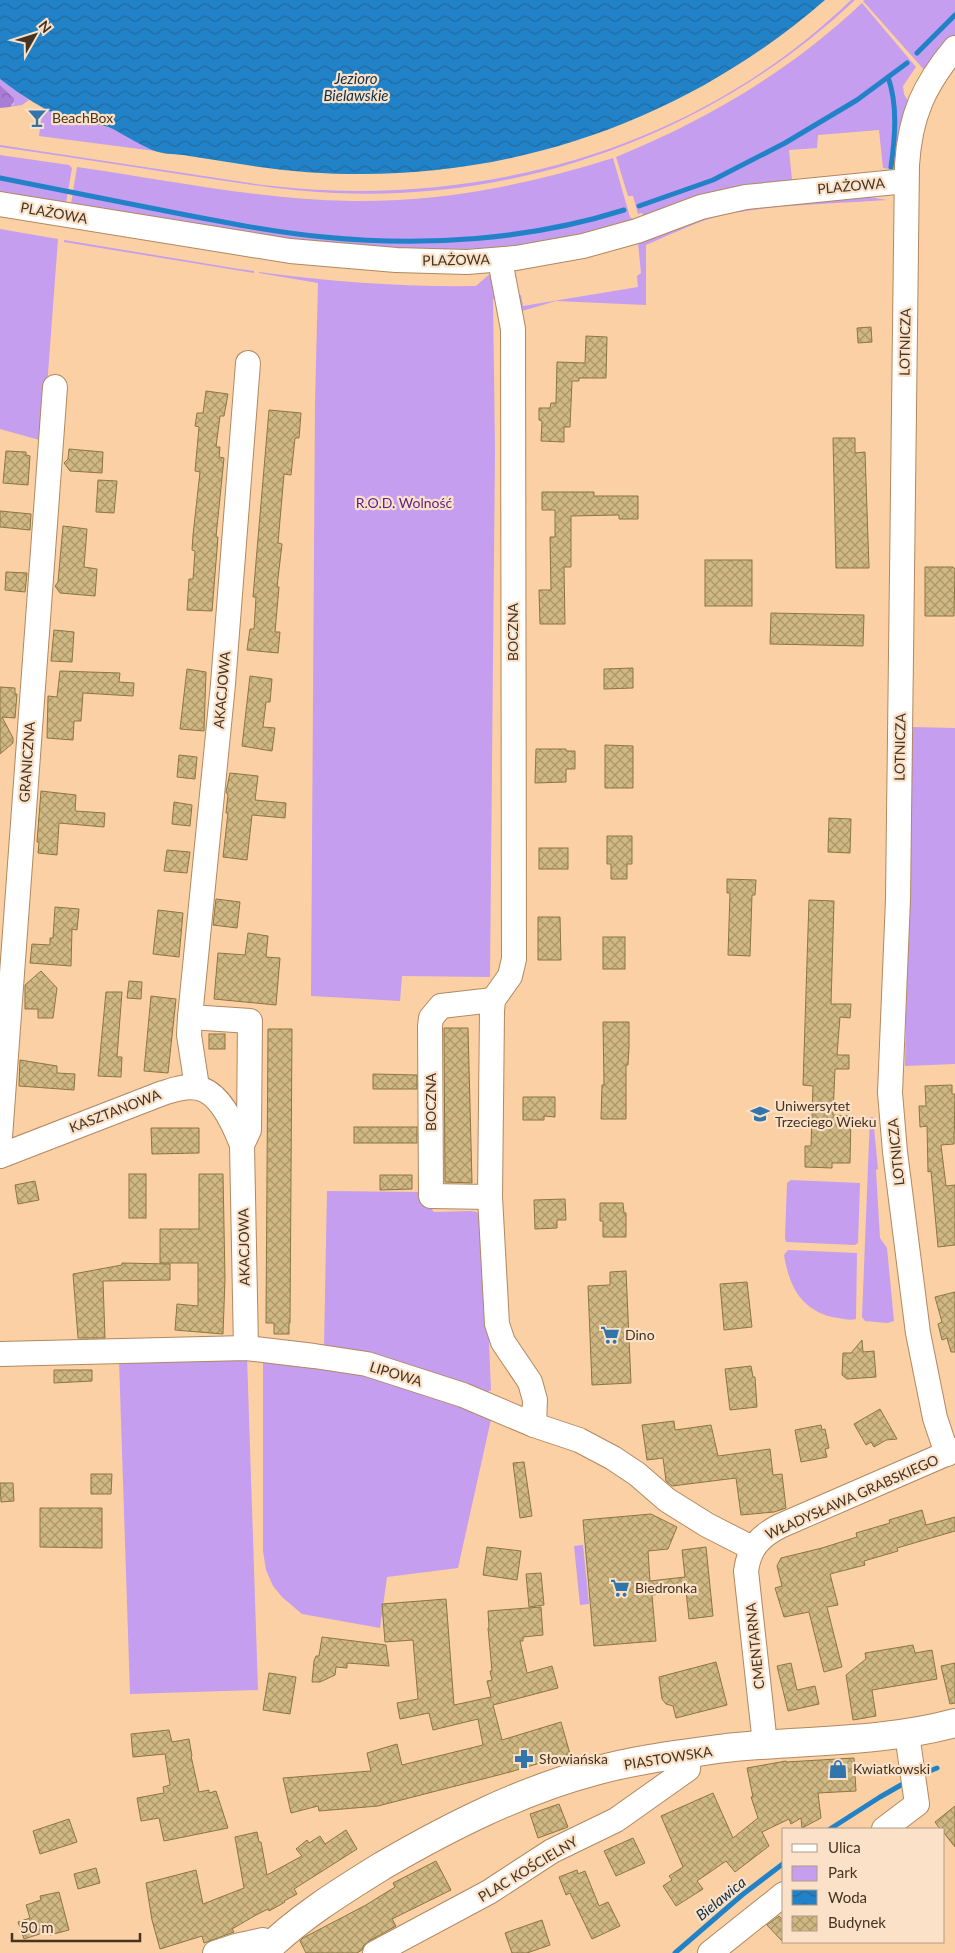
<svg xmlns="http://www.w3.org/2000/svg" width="955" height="1953" font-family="Lato,sans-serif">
<defs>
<pattern id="forest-crowns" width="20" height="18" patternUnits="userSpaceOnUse" patternTransform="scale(1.25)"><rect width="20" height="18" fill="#a97cd6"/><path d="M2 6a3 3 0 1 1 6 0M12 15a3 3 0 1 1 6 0" fill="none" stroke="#8b66ad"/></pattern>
<pattern id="water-waves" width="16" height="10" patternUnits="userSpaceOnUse" patternTransform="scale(1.25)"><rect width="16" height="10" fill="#2282c8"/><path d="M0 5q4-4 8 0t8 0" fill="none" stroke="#1f6ba2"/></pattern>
<pattern id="building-cross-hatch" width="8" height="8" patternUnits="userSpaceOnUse" patternTransform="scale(1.25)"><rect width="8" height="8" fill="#d0b883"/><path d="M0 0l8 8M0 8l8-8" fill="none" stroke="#ab966b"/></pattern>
</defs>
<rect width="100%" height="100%" fill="#fbd0a4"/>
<!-- green -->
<g fill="#c59eef">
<path d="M851 0H855C716 131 526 202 335 193 284 191 235 182 185 175 123 165 62 156 0 147V145L263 185C475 211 695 151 851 0Z"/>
<polygon points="865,0 955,0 955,36 926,72 863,1"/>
<path d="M862 3 916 67 903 86 904 94 909 103 896 170 883 168 879 130 818 135 817 148 789 150 792 180 725 189 707 194 644 216 642 213 638 214 633 196H628L616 157C707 120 790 71 862 3Z"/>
<polygon points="0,79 29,100 22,105 9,107 14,104 14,98 0,85"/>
<polygon points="43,107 67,118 111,128 155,151 39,136"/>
<polygon points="0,155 69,165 72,168 66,203 0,192"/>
<path d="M613 158 630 217 634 220 587 233 508 247 446 250 408 249 292 240 71 204 77 167C168 180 261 200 352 201 442 202 528 185 613 158Z"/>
<path d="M869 197 887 200C834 204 780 204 728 214 699 220 672 234 646 245V305L556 301 522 311 515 295H521L523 306 638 287 637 276 641 273 638 243 726 212 765 206Z"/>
<polygon points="0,229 58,239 43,441 0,429"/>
<polygon points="64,240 239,269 254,271 254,273 64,242"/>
<path d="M259 272C331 282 404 287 476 286L492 272 501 298 493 299 495 450 490 977 402 976 400 1001 311 996 315 402 318 283 259 273Z"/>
<polygon points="912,727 955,728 955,1064 905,1066"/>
<polygon points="870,1117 873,1117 878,1169 876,1170 880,1238 887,1248 894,1321 887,1323 865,1321 862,1317"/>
<polygon points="791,1180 860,1183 858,1243 855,1245 786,1242 785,1238 787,1183"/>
<polygon points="327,1191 419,1192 434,1212 471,1211 477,1212 484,1223 491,1390 486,1393 324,1347"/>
<path d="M788 1250 857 1253 856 1319C848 1321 840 1318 832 1317 800 1309 789 1285 784 1255Z"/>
<polygon points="247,1356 258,1690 130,1694 119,1360"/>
<polygon points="263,1356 358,1371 492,1415 458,1568 387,1577 380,1628 302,1614 282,1597 273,1586 266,1570 263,1551"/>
<polygon points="583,1545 589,1604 580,1605 574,1546"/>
</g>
<!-- forest -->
<polygon fill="url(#forest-crowns)" points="0,85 14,98 14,102 10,107 0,108"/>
<!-- water -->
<path fill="url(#water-waves)" d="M0 0H825C666 138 461 197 253 166 230 162 206 159 183 155 173 154 161 154 152 150 139 144 126 136 113 129 100 123 83 123 69 119 44 111 21 95 0 79Z"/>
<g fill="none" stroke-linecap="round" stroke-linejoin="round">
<!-- stream -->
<g stroke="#2282c8" stroke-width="5">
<polyline points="917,53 955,15"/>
<path d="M888 77C898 105 895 138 891 167"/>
<path d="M0 178C57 189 114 201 171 212 222 222 273 232 324 237 424 247 529 240 624 210"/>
<polyline points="639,206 713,180 785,143 857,100 907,63"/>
<polyline points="920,1775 937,1768"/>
<polyline points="830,1829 880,1797 908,1781"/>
<polyline points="675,1953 742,1895 784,1863"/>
</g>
</g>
<!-- building -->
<g fill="url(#building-cross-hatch)" stroke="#8c7642">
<polygon points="871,327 872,342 858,343 857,328"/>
<polygon points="586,336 607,337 606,378 579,378 579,381 572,381 570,427 564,427 564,442 541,441 542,421 539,420 539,408 550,408 551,403 556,403 557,362 585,363"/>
<polygon points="206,391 228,394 224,416 220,416 216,447 220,447 219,457 224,458 216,537 218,537 212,611 187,610 189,579 193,579 195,551 192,550 193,535 200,472 195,471 199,427 195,426 197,413 203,413"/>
<polygon points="269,410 301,413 299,438 295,438 291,475 284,474 278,543 282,544 277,587 279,587 275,632 280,632 278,653 247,650 250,629 254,629 256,597 253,597"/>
<polygon points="833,438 855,438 855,453 865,452 869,568 836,568"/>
<polygon points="69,449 103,452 102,473 70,471 64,463 68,459"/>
<polygon points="6,451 26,452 26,455 30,456 28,485 3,483"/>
<polygon points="98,480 117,481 114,513 96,512"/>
<polygon points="542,492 594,492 594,496 638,496 638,519 619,519 619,515 571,516 571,567 564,567 565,624 540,624 539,590 551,590 550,537 555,537 555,510 542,510"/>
<polygon points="0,511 31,514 30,530 0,527"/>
<polygon points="63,526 87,529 84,567 97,569 95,596 60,593 55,586 58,582"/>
<rect x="705" y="560" width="47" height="46"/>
<polygon points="925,567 953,567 955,569 954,616 925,616"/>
<polygon points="6,572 27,573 25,592 5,590"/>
<polygon points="771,613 864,615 863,646 770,644"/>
<polygon points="54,630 74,632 72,662 51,661"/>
<polygon points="633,668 633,688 604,689 604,669"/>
<polygon points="187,669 206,672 204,731 180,729"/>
<polygon points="60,671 120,673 119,682 134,683 133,696 83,693 81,721 74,721 73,740 47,738 48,696 57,697"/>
<polygon points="250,676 272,679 270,702 266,702 263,727 275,728 272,751 242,746"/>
<polygon points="0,687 15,688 15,694 17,694 15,718 2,717 13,738 13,743 0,754"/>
<polygon points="605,745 633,746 633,788 605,788"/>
<polygon points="536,749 566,749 566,751 575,751 575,769 566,769 566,782 535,783"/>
<polygon points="179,755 197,757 195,779 177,777"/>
<polygon points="230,773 258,776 255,800 286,803 285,818 252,815 247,860 223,857 228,813 226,813 228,795 226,792"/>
<polygon points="41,791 76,795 75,811 105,813 104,827 59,823 57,855 38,853 39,842 37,842"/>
<polygon points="174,802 192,805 190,826 172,824"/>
<polygon points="829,818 851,819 850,853 828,852"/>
<polygon points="607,836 632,836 632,864 627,864 627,879 611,879 611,864 607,864"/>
<rect x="539" y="848" width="29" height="21"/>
<polygon points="167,850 190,852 187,873 164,871"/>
<polygon points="727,879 756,880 755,895 752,895 750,956 728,955 730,893 727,893"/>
<polygon points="216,899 240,902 237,928 213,925"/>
<polygon points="809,900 834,901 831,1004 851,1004 850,1018 840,1017 837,1055 849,1055 849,1069 835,1069 833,1115 851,1116 850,1163 832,1163 832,1168 805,1167 805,1146 811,1146 813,1086 803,1085"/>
<polygon points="55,907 79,909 77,930 72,929 71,966 30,963 32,944 50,945 50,938 53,938"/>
<polygon points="158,910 183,913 179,957 153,954"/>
<polygon points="538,917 560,917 561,960 538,960"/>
<polygon points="248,933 268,936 266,957 280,958 276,1005 214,999 218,953 245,955"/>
<rect x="603" y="937" width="22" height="32"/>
<polygon points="41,971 57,988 53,1018 38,1018 38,1009 25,1009 25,985"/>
<polygon points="129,981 142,982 141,999 127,998"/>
<polygon points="106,992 122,992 117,1057 122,1057 121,1077 98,1076"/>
<polygon points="151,996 176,999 168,1073 144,1071"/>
<polygon points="603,1022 629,1022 629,1048 628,1065 626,1065 626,1119 601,1119 602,1085 604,1085"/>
<polygon points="444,1028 468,1028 472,1183 445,1182"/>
<polygon points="268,1029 292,1029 290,1323 289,1323 289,1334 274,1334 274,1323 266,1323"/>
<rect x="209" y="1034" width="16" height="15"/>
<polygon points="20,1060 57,1066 57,1073 75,1074 74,1090 19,1086"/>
<polygon points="373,1074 417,1075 417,1089 373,1089"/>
<polygon points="952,1085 952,1094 955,1094 954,1144 941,1145 946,1186 955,1185 955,1245 938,1247 931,1171 928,1172 927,1126 920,1127 919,1106 926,1106 925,1086"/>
<polygon points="523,1097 555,1097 555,1117 544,1116 544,1120 523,1120"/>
<rect x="354" y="1127" width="63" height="16"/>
<polygon points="151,1128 199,1128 199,1153 152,1154"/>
<rect x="129" y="1174" width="17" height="44"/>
<polygon points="199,1174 223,1174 225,1279 223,1334 175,1330 177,1304 198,1306 198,1263 160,1263 160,1229 199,1229"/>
<polygon points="380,1175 412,1175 412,1189 380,1190"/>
<polygon points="35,1181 39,1200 18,1204 15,1185"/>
<polygon points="565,1199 566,1220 557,1220 557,1228 535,1229 534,1200"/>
<polygon points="600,1203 623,1203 624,1213 626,1213 626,1237 603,1237 603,1221 600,1221"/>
<polygon points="122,1263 170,1264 170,1280 103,1281 105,1338 78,1338 73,1274 122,1265"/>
<polygon points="626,1271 631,1383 592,1385 588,1286 610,1285 610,1272"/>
<polygon points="747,1282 752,1327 724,1330 720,1284"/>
<polygon points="955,1292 955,1352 951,1352 947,1338 942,1340 938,1324 942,1322 935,1297"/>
<polygon points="862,1340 863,1352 874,1351 876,1377 847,1379 842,1375 843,1353 851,1353"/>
<polygon points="751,1366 753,1377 755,1377 757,1407 730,1410 725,1369"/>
<polygon points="54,1370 92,1370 92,1381 54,1383"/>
<polygon points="880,1409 897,1439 886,1440 874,1447 871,1442 866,1445 854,1424"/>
<polygon points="674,1421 675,1430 711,1425 718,1456 770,1449 773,1475 782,1474 786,1508 774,1512 741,1515 736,1478 672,1486 666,1481 663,1458 647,1460 642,1425"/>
<polygon points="821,1425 822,1430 825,1429 829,1448 825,1449 827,1457 801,1462 795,1430"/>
<polygon points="524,1462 532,1516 520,1518 513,1463"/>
<polygon points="91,1474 112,1474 111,1494 91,1494"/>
<polygon points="0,1483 13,1483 14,1501 1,1502"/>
<polygon points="40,1508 102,1508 102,1548 40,1547"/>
<polygon points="922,1510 926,1525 955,1517 955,1531 897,1548 898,1551 864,1561 865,1565 830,1574 838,1605 827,1607 842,1667 824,1672 809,1612 784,1617 775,1588 782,1586 777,1566 781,1558 822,1548 857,1537 856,1533 890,1523 889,1520"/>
<polygon points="651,1514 677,1527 668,1549 648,1551 650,1581 685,1577 682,1550 706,1547 713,1616 689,1619 686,1591 652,1595 656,1641 594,1646 583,1520"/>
<polygon points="487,1547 521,1551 517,1580 483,1575"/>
<polygon points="541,1573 544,1605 529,1607 526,1574"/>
<polygon points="446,1599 454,1705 491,1697 487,1681 492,1680 490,1671 492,1671 488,1628 489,1627 488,1611 541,1607 543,1635 523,1637 523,1641 520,1641 527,1673 552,1666 558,1688 493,1705 502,1740 561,1722 570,1754 510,1772 378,1806 319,1811 318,1806 291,1813 283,1778 371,1771 367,1753 397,1744 402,1765 483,1745 478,1719 433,1730 429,1713 400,1719 397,1703 418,1699 413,1640 385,1642 382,1604"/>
<polygon points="322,1637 386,1645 389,1666 347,1663 347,1668 336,1667 335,1675 320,1682 312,1682 314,1661 316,1656 319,1656"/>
<polygon points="913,1645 915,1653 932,1650 937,1679 872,1690 876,1716 853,1720 846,1675 866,1659 865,1653"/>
<polygon points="716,1662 727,1705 676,1718 673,1706 666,1704 662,1699 659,1677"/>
<polygon points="791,1663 797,1690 815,1686 819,1704 788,1711 777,1666"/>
<polygon points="955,1663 955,1703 950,1704 941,1666"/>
<polygon points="269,1673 296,1677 290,1714 263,1710"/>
<polygon points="169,1730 172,1742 189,1739 192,1756 191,1756 199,1792 209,1790 209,1793 216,1791 228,1828 164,1841 159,1818 141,1821 137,1798 164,1793 163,1787 170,1785 165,1754 133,1757 131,1734"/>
<polygon points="854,1758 856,1791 818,1793 821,1818 802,1828 801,1818 791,1824 789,1819 762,1832 769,1846 735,1872 726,1861 697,1881 703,1889 676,1906 663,1886 672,1880 669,1876 683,1867 661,1816 713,1793 733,1838 758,1818 751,1797 753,1797 747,1768 786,1761 786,1762"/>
<polygon points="559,1804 568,1827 538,1838 530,1814"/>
<polygon points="955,1806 955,1847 944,1833 944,1829 940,1829 935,1822"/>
<polygon points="69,1819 77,1842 40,1854 33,1831"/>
<polygon points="346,1830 357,1849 294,1889 297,1894 284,1901 285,1902 269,1911 268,1909 256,1915 232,1929 234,1932 204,1943 202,1936 160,1949 152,1920 146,1883 196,1870 203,1904 244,1888 235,1837 257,1832 259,1842 261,1842 267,1875 302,1856 296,1849 307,1840 309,1843 320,1836 325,1844"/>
<polygon points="633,1838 645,1863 616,1876 604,1851"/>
<polygon points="436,1861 451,1890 392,1919 396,1926 369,1941 364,1945 362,1950 357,1953 306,1953 300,1941 303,1938 366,1905 395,1887 393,1883"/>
<polygon points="96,1868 100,1883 78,1889 74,1874"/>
<polygon points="577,1870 578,1874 585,1871 599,1906 608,1902 620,1926 592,1939 570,1893 566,1895 559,1877"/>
<polygon points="59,1892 69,1930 50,1935 49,1931 24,1939 18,1922 30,1918 26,1905 41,1900 40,1896"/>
<polygon points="779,1916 784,1921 784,1943 767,1925"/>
<polygon points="542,1920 550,1945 527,1953 512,1953 505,1933"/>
</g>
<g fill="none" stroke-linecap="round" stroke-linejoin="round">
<!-- minor casing -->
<g stroke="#b1885f" stroke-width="26">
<g id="minor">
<polyline points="0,204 290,251 396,260 467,262 516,258 583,246 637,231 701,207 746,197 906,181"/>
<polyline points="500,260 513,329 514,959 510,976 493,1000 492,1011 490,1197 497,1324 503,1342 530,1382 535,1400 534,1425"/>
<polyline points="190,1017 250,1021 249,1130 242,1145"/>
<polyline points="197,1087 189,1035 190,1017 223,684 248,363"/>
<polyline points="0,1137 55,387"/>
<path d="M0 1156 163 1093C173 1090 186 1085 198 1088 220 1092 235 1127 242 1145L246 1348"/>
<polyline points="490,1197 431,1196 430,1026 431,1018 441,1006 493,1000"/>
<polyline points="0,1354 246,1348 314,1356 367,1364 463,1395 534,1425 579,1440 613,1458 637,1474 667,1500 707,1525 752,1548"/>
<path d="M947 1454 935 1418 918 1333 895 1152 890 1093 898 899 907 165C910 116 924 85 955 48"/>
<path d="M765 1744 746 1571C749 1548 760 1536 780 1526L955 1450"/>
<polyline points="884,1829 917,1804 907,1734"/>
<polyline points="215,1953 236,1946 263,1940"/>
<polyline points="375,1953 489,1892 552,1851 616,1820 688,1769 689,1754"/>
<polyline points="710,1953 784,1894"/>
</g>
</g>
<!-- major casing -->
<g stroke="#b1885f" stroke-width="30">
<path id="major" d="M263 1953C298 1918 340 1892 382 1866 449 1827 520 1791 595 1771 638 1759 683 1754 726 1748 802 1740 881 1743 955 1723"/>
</g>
<!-- minor -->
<use href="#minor" stroke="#fff" stroke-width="24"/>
<!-- major -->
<use href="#major" stroke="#fff" stroke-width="28"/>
</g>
<!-- icons -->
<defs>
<g id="bar-bare" transform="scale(1.5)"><path d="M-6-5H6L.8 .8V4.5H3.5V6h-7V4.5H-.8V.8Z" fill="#3275ab" stroke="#fbe1c7" stroke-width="2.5" paint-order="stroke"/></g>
<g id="university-bare" transform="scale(1.5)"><path d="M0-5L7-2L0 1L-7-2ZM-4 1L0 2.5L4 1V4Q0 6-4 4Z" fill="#3275ab" stroke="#fbe1c7" stroke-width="2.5" paint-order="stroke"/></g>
<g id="supermarket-bare" transform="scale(1.5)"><path d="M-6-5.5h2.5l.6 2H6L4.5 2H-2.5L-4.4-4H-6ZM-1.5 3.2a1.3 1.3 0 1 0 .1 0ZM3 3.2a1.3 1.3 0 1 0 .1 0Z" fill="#3275ab" stroke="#fbe1c7" stroke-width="2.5" paint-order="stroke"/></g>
<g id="pharmacy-bare" transform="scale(1.5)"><path d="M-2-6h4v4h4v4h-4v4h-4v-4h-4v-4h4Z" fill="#3275ab" stroke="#fbe1c7" stroke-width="2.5" paint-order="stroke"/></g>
<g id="shop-bare" transform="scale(1.5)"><path d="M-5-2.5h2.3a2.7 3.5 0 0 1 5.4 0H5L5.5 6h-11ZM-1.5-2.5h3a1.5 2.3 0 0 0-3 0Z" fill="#3275ab" stroke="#fbe1c7" stroke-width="2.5" paint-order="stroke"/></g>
</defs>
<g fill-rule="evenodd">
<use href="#bar-bare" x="37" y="118"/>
<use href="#university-bare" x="760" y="1114"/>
<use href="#supermarket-bare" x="610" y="1335"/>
<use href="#supermarket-bare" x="620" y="1588"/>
<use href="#pharmacy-bare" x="524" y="1759"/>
<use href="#shop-bare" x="838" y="1769"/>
</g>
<g text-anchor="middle" stroke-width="4.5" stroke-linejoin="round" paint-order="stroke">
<!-- poi labels -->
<g font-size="14" fill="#453422" stroke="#fbe1c7" text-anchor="start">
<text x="52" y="123">BeachBox</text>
<text x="775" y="1111">Uniwersytet<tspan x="775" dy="16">Trzeciego Wieku</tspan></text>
<text x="625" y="1340">Dino</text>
<text x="635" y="1593">Biedronka</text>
<text x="539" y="1764">Słowiańska</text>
<text x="853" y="1774">Kwiatkowski</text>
</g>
<!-- street labels -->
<g font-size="14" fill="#453422" stroke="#fbe1c7">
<text transform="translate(851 186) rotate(-5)" y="5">PLAŻOWA</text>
<text transform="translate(54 213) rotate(10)" y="5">PLAŻOWA</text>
<text transform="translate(456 260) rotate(-1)" y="5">PLAŻOWA</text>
<text transform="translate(905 342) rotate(-89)" y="5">LOTNICZA</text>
<text transform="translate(513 632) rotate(-90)" y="5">BOCZNA</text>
<text transform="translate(222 690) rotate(-85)" y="5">AKACJOWA</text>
<text transform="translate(900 747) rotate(-89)" y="5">LOTNICZA</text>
<text transform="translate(27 762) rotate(-86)" y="5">GRANICZNA</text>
<text transform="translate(431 1102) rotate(-90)" y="5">BOCZNA</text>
<text transform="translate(115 1111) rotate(-21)" y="5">KASZTANOWA</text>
<text transform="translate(896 1152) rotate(-96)" y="5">LOTNICZA</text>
<text transform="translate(244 1247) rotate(-91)" y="5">AKACJOWA</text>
<text transform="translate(396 1374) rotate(17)" y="5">LIPOWA</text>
<text transform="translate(852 1497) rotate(-24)" y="5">WŁADYSŁAWA GRABSKIEGO</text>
<text transform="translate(755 1646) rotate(-96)" y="5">CMENTARNA</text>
<text transform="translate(668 1758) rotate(-9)" y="5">PIASTOWSKA</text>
<text transform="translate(528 1869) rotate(-31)" y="5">PLAC KOŚCIELNY</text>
</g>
<!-- park labels -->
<g font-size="14" fill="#5c1f8a" stroke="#fbe1c7">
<text x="404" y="508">R.O.D. Wolność</text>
</g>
<!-- water labels -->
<g font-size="15" font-style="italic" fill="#0c314e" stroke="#fbe1c7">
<text x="356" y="84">Jezioro<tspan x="356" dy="17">Bielawskie</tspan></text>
<text transform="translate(721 1899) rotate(-39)" y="5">Bielawica</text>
</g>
</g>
<!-- legend -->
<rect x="782" y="1828" width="162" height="115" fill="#fbe1c7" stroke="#b29c85"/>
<rect x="792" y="1844" width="25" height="8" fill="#ffffff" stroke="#b29c85"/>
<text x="828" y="1853" font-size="15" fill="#453422">Ulica</text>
<rect x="792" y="1866" width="25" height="15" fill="#c59eef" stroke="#b29c85"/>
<text x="828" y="1878" font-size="15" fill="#453422">Park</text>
<rect x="792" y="1890" width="25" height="15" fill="url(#water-waves)" stroke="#b29c85"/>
<text x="828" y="1903" font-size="15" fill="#453422">Woda</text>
<rect x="792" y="1916" width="25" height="15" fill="url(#building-cross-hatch)" stroke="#b29c85"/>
<text x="828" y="1928" font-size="15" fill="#453422">Budynek</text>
<!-- north arrow -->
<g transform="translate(35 35) rotate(51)" stroke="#fbe1c7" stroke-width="4" paint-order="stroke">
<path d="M0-4L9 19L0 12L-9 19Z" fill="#453422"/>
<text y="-8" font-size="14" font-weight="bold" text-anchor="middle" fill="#453422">N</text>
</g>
<!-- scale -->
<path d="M12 1933v8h128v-8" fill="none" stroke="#453422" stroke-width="2.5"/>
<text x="20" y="1933" font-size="15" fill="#453422" stroke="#fbe1c7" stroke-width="4" paint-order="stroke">50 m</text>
</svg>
